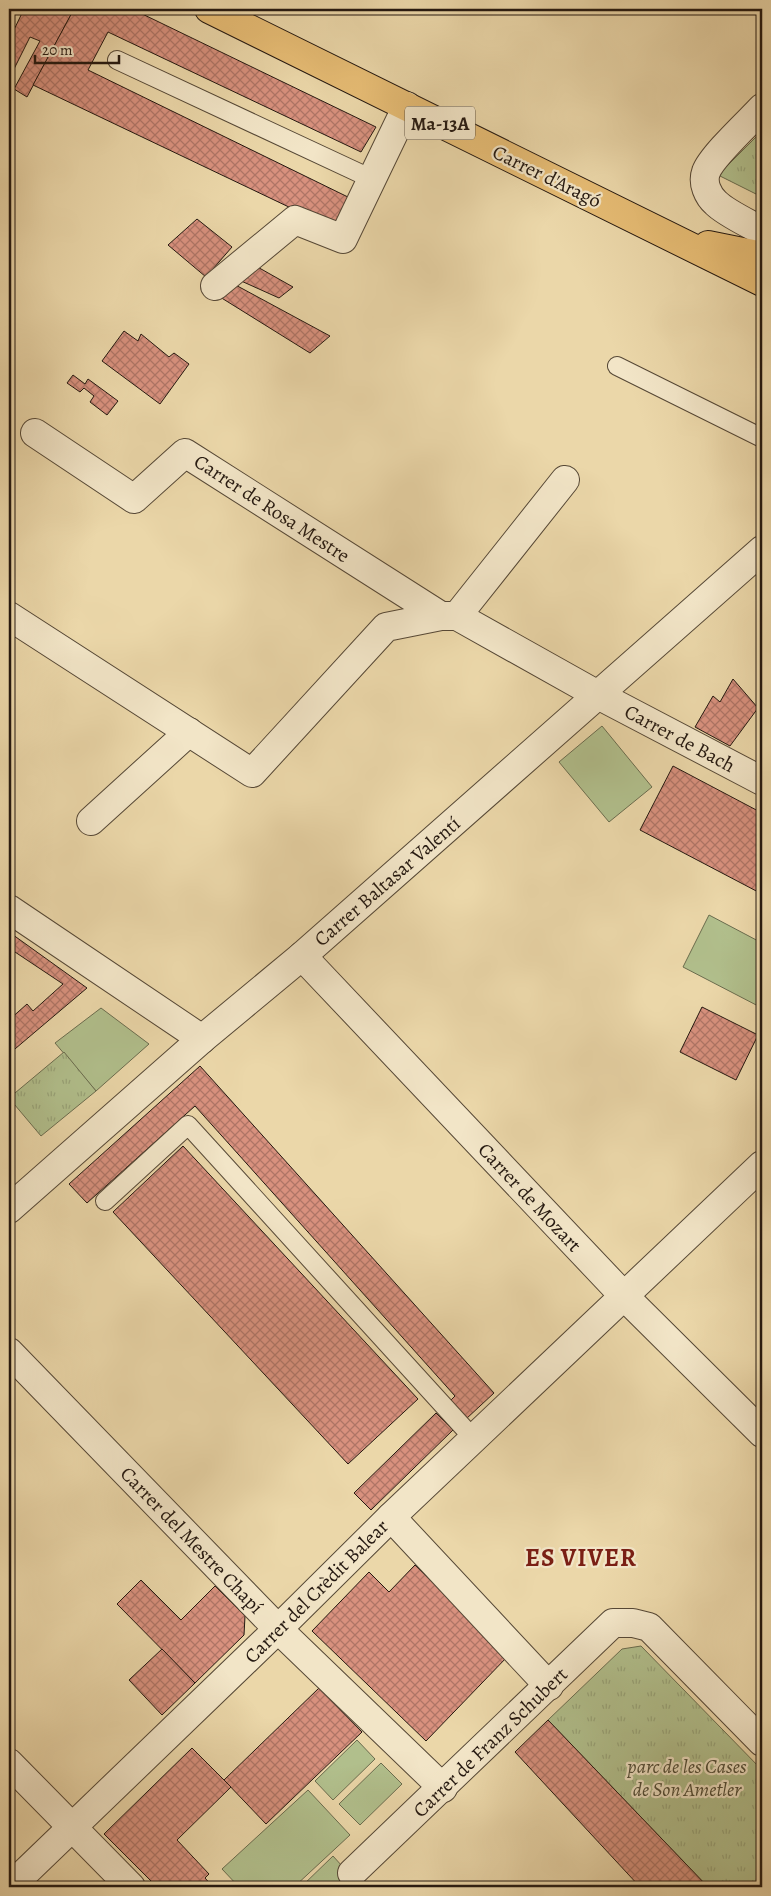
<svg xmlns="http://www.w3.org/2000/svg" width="771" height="1896" font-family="Alegreya,serif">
<defs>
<pattern id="park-tufts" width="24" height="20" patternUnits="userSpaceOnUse" patternTransform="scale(1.25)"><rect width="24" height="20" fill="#b1bf8c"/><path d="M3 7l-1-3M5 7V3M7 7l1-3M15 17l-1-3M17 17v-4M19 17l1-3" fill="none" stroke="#98a378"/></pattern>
<pattern id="building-cross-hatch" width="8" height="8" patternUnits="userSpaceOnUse" patternTransform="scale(1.25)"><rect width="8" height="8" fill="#d8917e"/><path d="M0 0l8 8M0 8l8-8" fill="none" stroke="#af7566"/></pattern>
</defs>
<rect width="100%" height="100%" fill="#ebd7a9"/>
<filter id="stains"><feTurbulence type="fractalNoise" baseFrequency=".004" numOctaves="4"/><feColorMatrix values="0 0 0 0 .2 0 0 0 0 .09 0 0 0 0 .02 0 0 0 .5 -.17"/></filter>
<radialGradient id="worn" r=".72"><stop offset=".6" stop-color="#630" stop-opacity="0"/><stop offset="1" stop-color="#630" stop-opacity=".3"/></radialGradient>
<!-- grass -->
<g fill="#b1bf8c" stroke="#6a6c4e">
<polygon points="602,726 652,787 609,822 559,762"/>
<polygon points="709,915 762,943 762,1008 683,967"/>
<polygon points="101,1008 149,1044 96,1091 55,1043"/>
<polygon points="357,1740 375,1759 333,1800 315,1781"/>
<polygon points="381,1763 402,1784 360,1825 339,1804"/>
<polygon points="308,1790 350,1835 294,1887 239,1887 222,1869"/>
<polygon points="333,1856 361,1887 301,1887"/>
</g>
<!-- park -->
<g fill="url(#park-tufts)" stroke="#6a6c4e">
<polygon points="762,131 762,197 718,175"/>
<polygon points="64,1052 96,1091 41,1136 9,1098"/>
<polygon points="641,1646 762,1770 762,1887 708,1887 548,1720 622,1649"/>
</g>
<!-- building -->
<g fill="url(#building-cross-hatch)" stroke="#241810">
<polygon points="24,9 74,9 27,97 14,89 40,41 30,37 12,73 9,71 9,40"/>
<polygon points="74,9 132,9 376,127 361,152 108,32 88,70 352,199 335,229 33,85"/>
<polygon points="197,219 232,247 206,277 168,245"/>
<polygon points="254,265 293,287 279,298 239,280"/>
<polygon points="230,282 330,336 310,353 220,297"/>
<polygon points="124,331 138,341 141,334 169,357 174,353 189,364 160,404 102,361"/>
<polygon points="73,375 85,384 88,379 118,401 107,415 90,402 94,396 84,388 80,392 67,383"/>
<polygon points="733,679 758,708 730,746 695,727 713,696 720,702"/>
<polygon points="673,766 762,813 762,894 640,830"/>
<polygon points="9,932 87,988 9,1054 9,1020 27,1004 33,1011 63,984 9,948"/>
<polygon points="702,1007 758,1035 736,1080 680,1052"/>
<polygon points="200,1066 494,1393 466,1419 450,1401 455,1396 195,1106 87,1203 69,1184"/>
<polygon points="183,1146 418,1399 348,1464 113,1212"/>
<polygon points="436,1413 453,1430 371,1510 354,1493"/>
<polygon points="415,1565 508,1656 426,1741 312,1631 369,1572 389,1592"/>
<polygon points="141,1580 181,1620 215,1586 245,1616 244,1635 195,1683 117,1604"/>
<polygon points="162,1649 195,1683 162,1715 129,1680"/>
<polygon points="319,1688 362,1732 266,1824 224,1780"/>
<polygon points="548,1720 707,1886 706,1887 640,1887 515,1752"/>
<polygon points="192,1748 231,1787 177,1840 209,1874 205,1878 213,1887 157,1887 104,1834"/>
</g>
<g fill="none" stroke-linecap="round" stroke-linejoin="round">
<!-- lane casing -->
<g stroke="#564836" stroke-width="20">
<g id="lane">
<polyline points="117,60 372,179"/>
<polyline points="617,366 762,438"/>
<polyline points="105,1201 188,1125 473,1438"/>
</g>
</g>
<!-- street casing -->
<g stroke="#564836" stroke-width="30">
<g id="street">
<path d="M762 108C750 121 711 157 706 172 702 183 708 196 716 203 726 213 750 224 762 231"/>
<polyline points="215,286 295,220 343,239 407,106"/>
<polyline points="35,433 134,499 185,453 441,616"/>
<polyline points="9,616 252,773 386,627 441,616 457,616 598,695 762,781"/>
<polyline points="457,616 565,480"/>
<polyline points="91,821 189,732"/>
<polyline points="9,909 202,1039"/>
<polyline points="302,956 624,1296 762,1433"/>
<polyline points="9,1209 202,1039 302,956 762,550"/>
<polyline points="9,1352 278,1629 443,1788"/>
<polyline points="391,1517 549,1686"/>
<polyline points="9,1763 131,1887"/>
<polyline points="352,1873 613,1623 633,1623 649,1627 762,1742"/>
<polyline points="10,1887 278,1629 391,1517 762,1165"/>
</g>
</g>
<!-- primary casing -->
<g stroke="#241810" stroke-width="30">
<g id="primary">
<polyline points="209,9 762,282"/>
<polyline points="708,245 762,256"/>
</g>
</g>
<!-- lane -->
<use href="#lane" stroke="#f2e5c7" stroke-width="18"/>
<!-- street -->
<use href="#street" stroke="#f2e5c7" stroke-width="28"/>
<!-- primary -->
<use href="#primary" stroke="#e6bc74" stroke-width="28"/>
</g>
<g text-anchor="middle" stroke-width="4.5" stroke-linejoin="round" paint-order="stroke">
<!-- shield labels -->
<rect fill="#f2e5c7" stroke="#625647" stroke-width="1" x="405" y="106.5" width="70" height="33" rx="4"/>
<g font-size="19" font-weight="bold" fill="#241810">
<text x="440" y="130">Ma-13A</text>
</g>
<!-- street labels -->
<g font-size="20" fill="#241810" stroke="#f2e5c7">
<text transform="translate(547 176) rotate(26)" y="7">Carrer d'Aragó</text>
<text transform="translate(272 508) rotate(33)" y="7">Carrer de Rosa Mestre</text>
<text transform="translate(680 738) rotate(28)" y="7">Carrer de Bach</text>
<text transform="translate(387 881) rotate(-41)" y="7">Carrer Baltasar Valentí</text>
<text transform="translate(530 1197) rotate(47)" y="7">Carrer de Mozart</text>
<text transform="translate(192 1540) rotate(46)" y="7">Carrer del Mestre Chapí</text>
<text transform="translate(316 1591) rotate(-45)" y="7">Carrer del Crèdit Balear</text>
<text transform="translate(490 1742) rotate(-44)" y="7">Carrer de Franz Schubert</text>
</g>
<!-- park labels -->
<g font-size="20" font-style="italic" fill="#4e4a35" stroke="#f2e5c7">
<text x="687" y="1773">parc de les Cases<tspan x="687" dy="23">de Son Ametler</tspan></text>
</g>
<!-- district labels -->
<g font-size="25" font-weight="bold" letter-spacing="1" fill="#7a1f14" stroke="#f2e5c7">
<text x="581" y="1566">ES VIVER</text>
</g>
</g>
<!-- margin -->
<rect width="771" height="1896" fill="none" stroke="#ebd7a9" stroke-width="30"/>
<rect x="10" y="10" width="751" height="1876" fill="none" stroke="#241810" stroke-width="2.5"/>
<rect x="15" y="15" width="741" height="1866" fill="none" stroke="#241810"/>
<!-- scale -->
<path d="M35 55v8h84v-8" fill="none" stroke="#241810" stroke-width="2.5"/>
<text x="42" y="55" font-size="15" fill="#241810" stroke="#f2e5c7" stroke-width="4" paint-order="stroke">20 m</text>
<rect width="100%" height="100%" filter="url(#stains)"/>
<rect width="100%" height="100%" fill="url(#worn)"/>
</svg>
